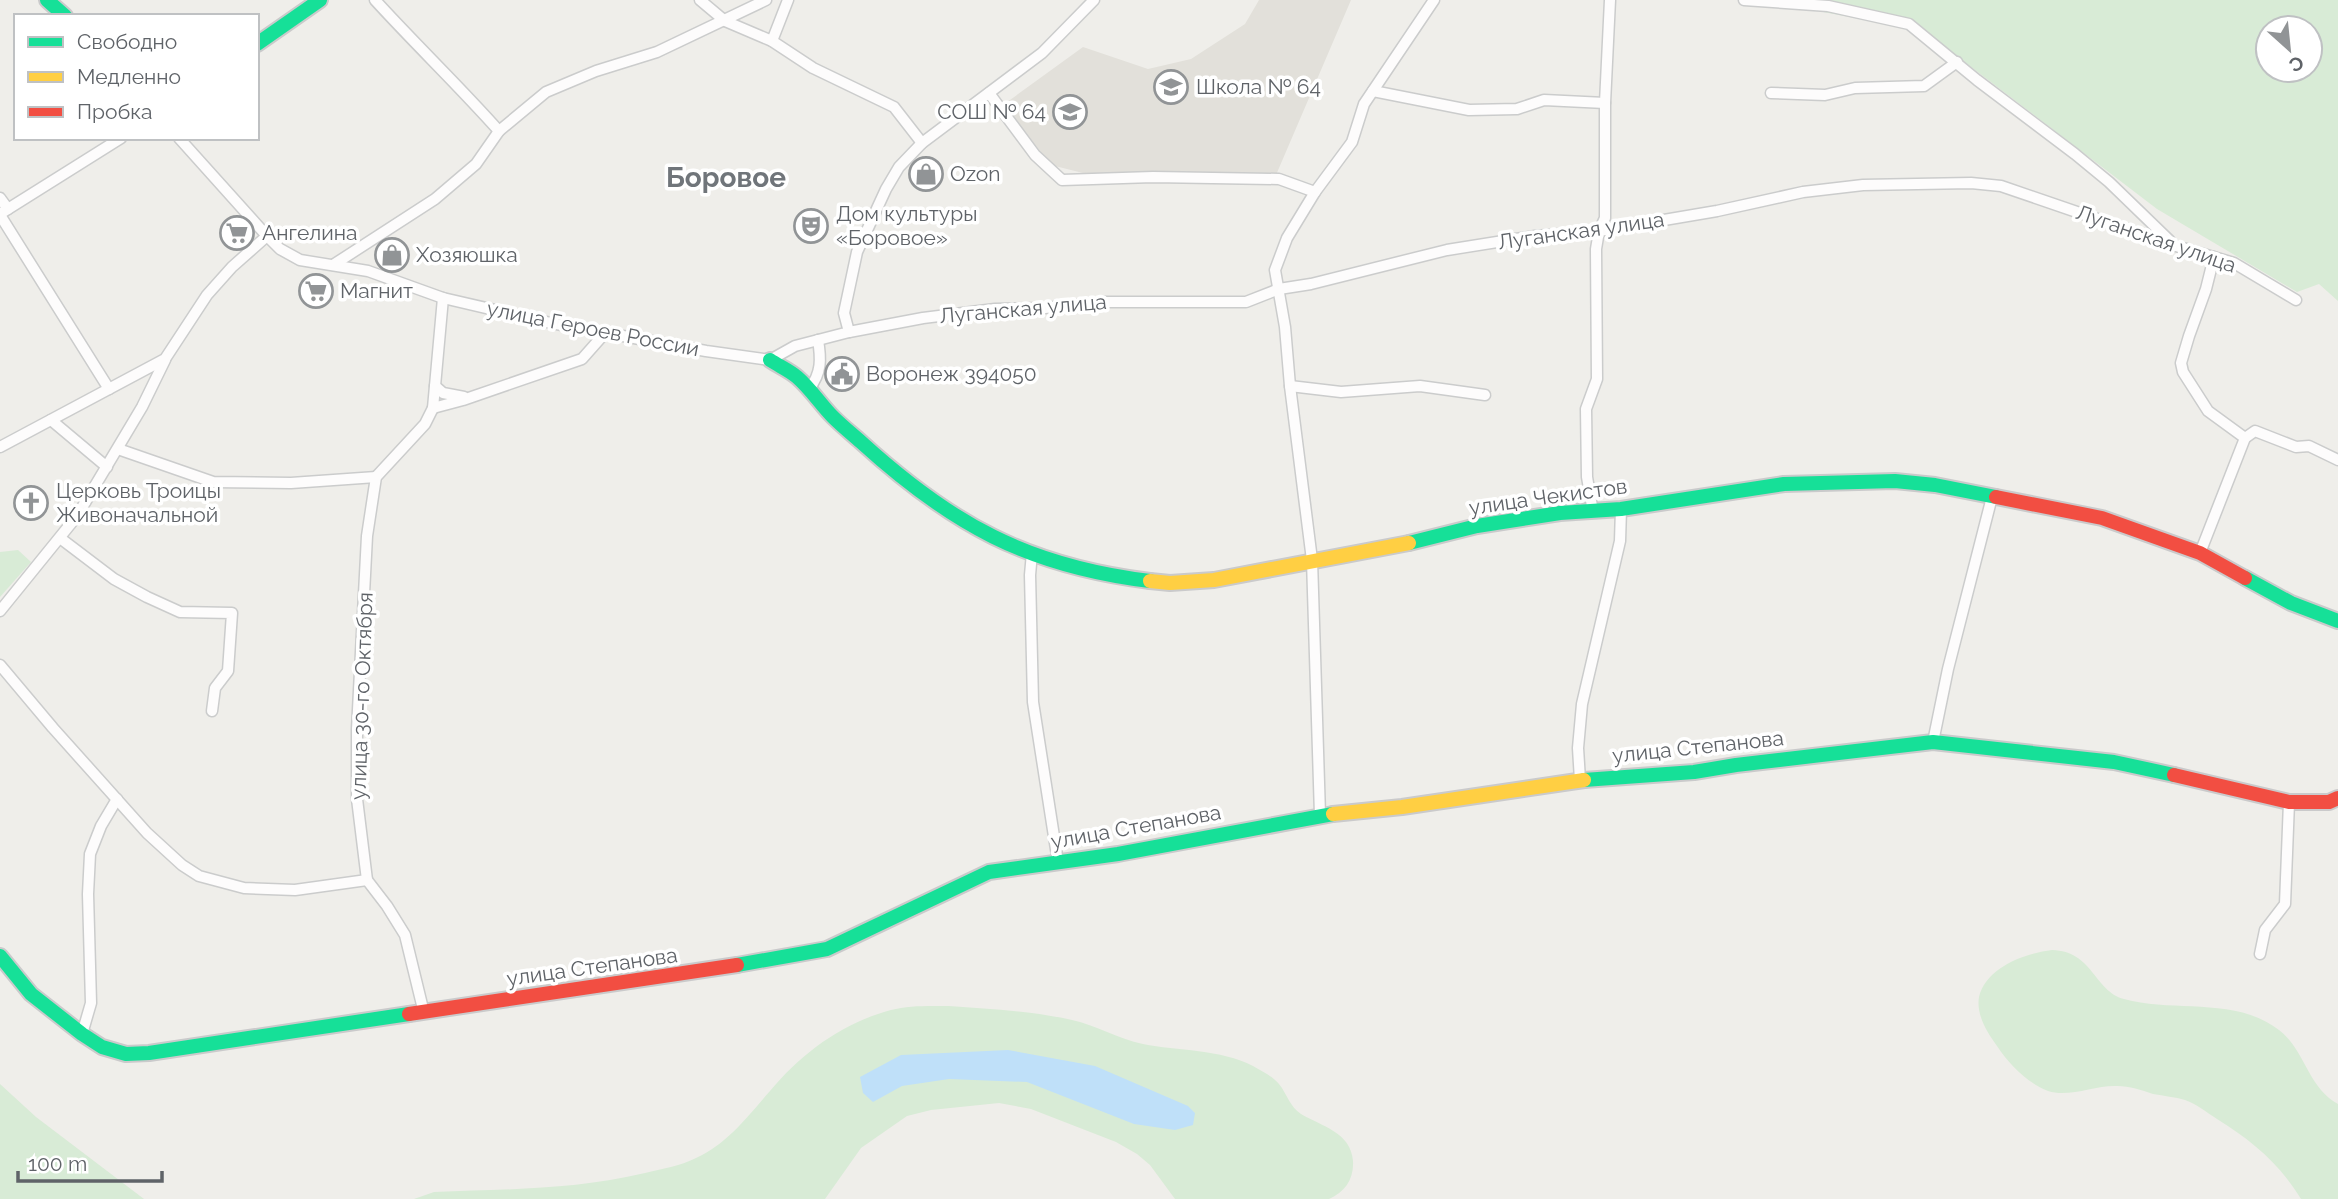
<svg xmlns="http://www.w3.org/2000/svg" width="2338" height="1199" font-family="Raleway,sans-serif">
<rect width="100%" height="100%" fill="#efeeea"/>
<!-- education -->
<polygon fill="#e2e0da" points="1259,0 1351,0 1276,175 1087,174 1051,165 1003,105 1083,47 1148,69 1191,59 1245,24"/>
<!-- green -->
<g fill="#d8ebd6" fill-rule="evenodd">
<path d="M1759 0H2338V301L2319 284 2297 292 2157 209 1924 31ZM2268 28H2310V70H2268Z"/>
<polygon points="18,550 31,562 0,597 0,552"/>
<path d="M2052 950C2093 951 2094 991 2124 999 2175 1013 2235 996 2279 1030 2305 1050 2308 1088 2338 1104V1199H2301C2280 1164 2251 1140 2217 1119 2206 1112 2197 1104 2185 1100 2175 1097 2164 1096 2153 1094 2141 1090 2130 1086 2117 1086 2095 1085 2069 1098 2048 1091 2027 1083 2009 1064 1997 1046 1987 1032 1976 1015 1979 997 1986 967 2026 953 2052 950Z"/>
<path d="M949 1006C990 1009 1032 1011 1072 1020 1096 1025 1118 1039 1143 1044 1177 1051 1221 1049 1253 1066 1262 1071 1272 1076 1279 1084 1287 1094 1290 1107 1301 1114 1321 1126 1351 1132 1353 1161 1354 1179 1345 1192 1329 1199H1175L1150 1165 1137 1154 1116 1142 1031 1109 999 1103 931 1110 907 1116 861 1148 825 1199H414L434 1192C507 1189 573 1190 645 1173 662 1169 680 1166 696 1158 727 1144 748 1116 770 1091 802 1053 842 1023 891 1010 909 1005 931 1006 949 1006Z"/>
<polygon points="0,1084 36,1117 144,1199 0,1199"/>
</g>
<!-- water -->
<polygon fill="#bfe0f9" points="1008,1050 1095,1066 1188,1106 1195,1113 1193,1125 1175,1130 1134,1124 1027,1082 949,1079 902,1086 873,1102 863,1093 860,1077 901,1055"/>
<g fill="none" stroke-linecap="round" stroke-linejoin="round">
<!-- street casing -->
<g stroke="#cbcccc" stroke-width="13">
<g id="street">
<path d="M375 0C416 45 459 86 499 131"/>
<polyline points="700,0 725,21 772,41 813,68 894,107 922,143"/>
<polyline points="1744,0 1828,6 1909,24 1977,80 2075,154 2109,182 2170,241"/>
<polyline points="772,41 788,0"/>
<polyline points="1373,91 1469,110 1517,109 1544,100 1605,103"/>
<polyline points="989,93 1035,155 1062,180 1153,177 1279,179 1315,192"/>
<polyline points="1771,93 1825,95 1855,88 1924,86 1957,62"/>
<polyline points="179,138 267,236 280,249 300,260 368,271 443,298 551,323 706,351 770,360 795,346 849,332 844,313 857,252 886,189 899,167 922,143 1042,53 1094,0"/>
<polyline points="0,198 8,209"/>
<polyline points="0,214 121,138"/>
<polyline points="0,215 109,389"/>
<polyline points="2214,257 2206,289 2189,336 2181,363 2183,372 2208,411 2245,438 2255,431 2296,447 2309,446 2338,460"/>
<polyline points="333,265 435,199 476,164 499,131 546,92 596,71 657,52 766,0"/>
<polyline points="443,298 433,408 463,400 582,359 605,333"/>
<polyline points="849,332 923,318 995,309 1045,308 1102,302 1246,302 1279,289 1311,284 1447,250 1535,236 1599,231 1717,211 1803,192 1863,185 1971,183 2001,186 2176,246 2234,263 2296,300"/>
<polyline points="435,386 443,393 464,397"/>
<polyline points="1290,386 1341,392 1420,386 1485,395"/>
<path d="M809 389C822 373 821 358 818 340"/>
<polyline points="51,420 107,467"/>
<polyline points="0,447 165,359 207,295 232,267 267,236"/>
<polyline points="118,449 213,482 291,483 376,477"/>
<polyline points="1593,512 1587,477 1586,409 1597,379 1596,249 1599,231 1605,218 1605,103 1610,0"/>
<polyline points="60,538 114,579 147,597 180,612 232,613 228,671 215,688 212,711"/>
<polyline points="1032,553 1030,575 1033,702 1058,862"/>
<polyline points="2200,553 2245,438"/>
<polyline points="0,611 77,516 142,407 165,360"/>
<polyline points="0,665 53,728 147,833 182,865 199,876 244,888 295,890 367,880 357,799 357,729 367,536 376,477 425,424 433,408"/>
<polyline points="1933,742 1948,669 1992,497"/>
<polyline points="1580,780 1578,748 1582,704 1620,541 1621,509"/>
<polyline points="1320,815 1312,560 1290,386 1285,327 1275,270 1287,238 1315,192 1352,142 1364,104 1434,0"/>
<polyline points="367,880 387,906 405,935 424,1013"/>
<polyline points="2260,954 2265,930 2285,904 2289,802"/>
<polyline points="82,1034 91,1003 88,894 90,854 101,826 117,799"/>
</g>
</g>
<!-- fast casing -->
<g stroke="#cacacb" stroke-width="18">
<g id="fast">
<polyline points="47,0 65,16"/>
<polyline points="257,44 320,0"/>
<path d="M770 360C779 366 789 370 797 377 811 389 821 405 833 417 842 426 852 434 861 442 951 524 1027 566 1150 581"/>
<polyline points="1409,543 1477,526 1560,513 1621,509 1784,484 1895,481 1935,485 1996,497"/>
<polyline points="2245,578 2291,603 2338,621"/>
<polyline points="1584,780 1694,772 1736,765 1933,742 2114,762 2174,775"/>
<polyline points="0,956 31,994 82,1034 102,1047 126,1054 149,1053 409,1014"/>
<polyline points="737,965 827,949 989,872 1118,854 1333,814"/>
</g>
</g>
<!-- slow casing -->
<g stroke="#cacacb" stroke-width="18">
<g id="slow">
<polyline points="1150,581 1170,583 1214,580 1409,543"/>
<polyline points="1333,814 1402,807 1584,780"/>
</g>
</g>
<!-- jam casing -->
<g stroke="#cacacb" stroke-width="18">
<g id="jam">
<polyline points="1996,497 2102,518 2200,553 2245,578"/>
<polyline points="2174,775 2289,802 2329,802 2338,798"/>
<polyline points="409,1014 737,965"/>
</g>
</g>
<!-- street -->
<use href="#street" stroke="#fdfcfc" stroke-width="10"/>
<!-- fast -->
<use href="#fast" stroke="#16e098" stroke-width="14"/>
<!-- slow -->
<use href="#slow" stroke="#ffcf43" stroke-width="14"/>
<!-- jam -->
<use href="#jam" stroke="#f24e42" stroke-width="14"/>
</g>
<!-- icons -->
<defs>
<g id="school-ring" transform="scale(1.75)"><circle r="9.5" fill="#fff" stroke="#919496" stroke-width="1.5"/><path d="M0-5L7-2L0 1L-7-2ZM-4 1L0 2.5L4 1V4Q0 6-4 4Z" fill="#919496"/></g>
<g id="shop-ring" transform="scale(1.75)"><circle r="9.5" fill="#fff" stroke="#919496" stroke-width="1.5"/><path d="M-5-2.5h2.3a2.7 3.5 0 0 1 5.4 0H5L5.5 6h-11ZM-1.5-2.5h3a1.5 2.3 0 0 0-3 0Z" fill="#919496"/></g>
<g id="theatre-ring" transform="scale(1.75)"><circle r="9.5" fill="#fff" stroke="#919496" stroke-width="1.5"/><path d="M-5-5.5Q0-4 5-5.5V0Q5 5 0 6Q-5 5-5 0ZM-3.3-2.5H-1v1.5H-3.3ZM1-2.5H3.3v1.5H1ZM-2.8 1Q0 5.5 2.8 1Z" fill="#919496"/></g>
<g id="supermarket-ring" transform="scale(1.75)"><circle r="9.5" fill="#fff" stroke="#919496" stroke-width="1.5"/><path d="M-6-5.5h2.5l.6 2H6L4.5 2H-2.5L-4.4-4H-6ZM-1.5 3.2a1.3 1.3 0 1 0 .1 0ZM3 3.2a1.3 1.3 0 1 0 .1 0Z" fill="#919496"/></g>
<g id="civic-ring" transform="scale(1.75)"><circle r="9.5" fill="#fff" stroke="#919496" stroke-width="1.5"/><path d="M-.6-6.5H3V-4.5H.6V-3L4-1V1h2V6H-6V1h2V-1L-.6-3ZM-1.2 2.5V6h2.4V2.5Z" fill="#919496"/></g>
<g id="church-ring" transform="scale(1.75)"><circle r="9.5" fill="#fff" stroke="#919496" stroke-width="1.5"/><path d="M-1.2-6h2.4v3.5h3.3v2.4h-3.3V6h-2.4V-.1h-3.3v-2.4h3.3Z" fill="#919496"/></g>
</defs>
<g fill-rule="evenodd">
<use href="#school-ring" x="1171" y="87"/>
<use href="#school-ring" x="1070" y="112"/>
<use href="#shop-ring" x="926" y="174"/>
<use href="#theatre-ring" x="811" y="226"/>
<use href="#supermarket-ring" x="237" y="233"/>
<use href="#shop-ring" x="392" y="255"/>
<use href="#supermarket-ring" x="316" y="291"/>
<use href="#civic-ring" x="842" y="374"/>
<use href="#church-ring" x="31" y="503"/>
</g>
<g text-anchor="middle" stroke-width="7" stroke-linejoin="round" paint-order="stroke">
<!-- poi labels -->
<g font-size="21" fill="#5f6368" stroke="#fff" text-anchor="start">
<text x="1196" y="94">Школа № 64</text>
<text x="1046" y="119" text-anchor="end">СОШ № 64</text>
<text x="950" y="181">Ozon</text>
<text x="836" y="221">Дом культуры<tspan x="836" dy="24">«Боровое»</tspan></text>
<text x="262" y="240">Ангелина</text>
<text x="416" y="262">Хозяюшка</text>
<text x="340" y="298">Магнит</text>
<text x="866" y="381">Воронеж 394050</text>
<text x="56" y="498">Церковь Троицы<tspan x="56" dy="24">Живоначальной</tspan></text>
</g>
<!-- street labels -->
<g font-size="21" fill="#5f6368" stroke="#fff">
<text transform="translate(1581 231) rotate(-8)" y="7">Луганская улица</text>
<text transform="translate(2156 239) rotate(19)" y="7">Луганская улица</text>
<text transform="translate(1023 309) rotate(-5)" y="7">Луганская улица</text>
<text transform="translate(593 329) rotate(11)" y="7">улица Героев России</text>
<text transform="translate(1548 497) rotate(-8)" y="7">улица Чекистов</text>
<text transform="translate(362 696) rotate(-88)" y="7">улица 30-го Октября</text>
<text transform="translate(1698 747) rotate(-6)" y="7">улица Степанова</text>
<text transform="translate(1136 827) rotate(-10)" y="7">улица Степанова</text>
<text transform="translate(592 967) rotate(-8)" y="7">улица Степанова</text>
</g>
<!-- district labels -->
<g font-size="28" font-weight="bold" fill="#70757a" stroke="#fff">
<text x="726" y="187">Боровое</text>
</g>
</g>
<!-- legend -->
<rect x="14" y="14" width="245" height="126" fill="#ffffff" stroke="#bfc1c3" stroke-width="2"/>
<rect x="28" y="37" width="35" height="10" fill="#16e098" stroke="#bfc1c3" stroke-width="2"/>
<text x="77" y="49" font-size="21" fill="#5f6368">Свободно</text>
<rect x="28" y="72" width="35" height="10" fill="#ffcf43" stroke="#bfc1c3" stroke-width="2"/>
<text x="77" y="84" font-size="21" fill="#5f6368">Медленно</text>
<rect x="28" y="107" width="35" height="10" fill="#f24e42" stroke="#bfc1c3" stroke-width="2"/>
<text x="77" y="119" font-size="21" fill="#5f6368">Пробка</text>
<!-- north arrow -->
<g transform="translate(2289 49) rotate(153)"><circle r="33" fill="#ffffff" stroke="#bfc1c3" stroke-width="2"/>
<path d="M0-5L12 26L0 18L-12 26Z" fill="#919496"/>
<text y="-10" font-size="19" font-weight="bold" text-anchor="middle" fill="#5f6368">С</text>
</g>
<!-- scale -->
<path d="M18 1171v10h144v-10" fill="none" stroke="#5f6368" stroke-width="3.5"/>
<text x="28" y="1171" font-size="21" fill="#5f6368" stroke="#ffffff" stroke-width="5" paint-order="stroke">100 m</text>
</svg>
